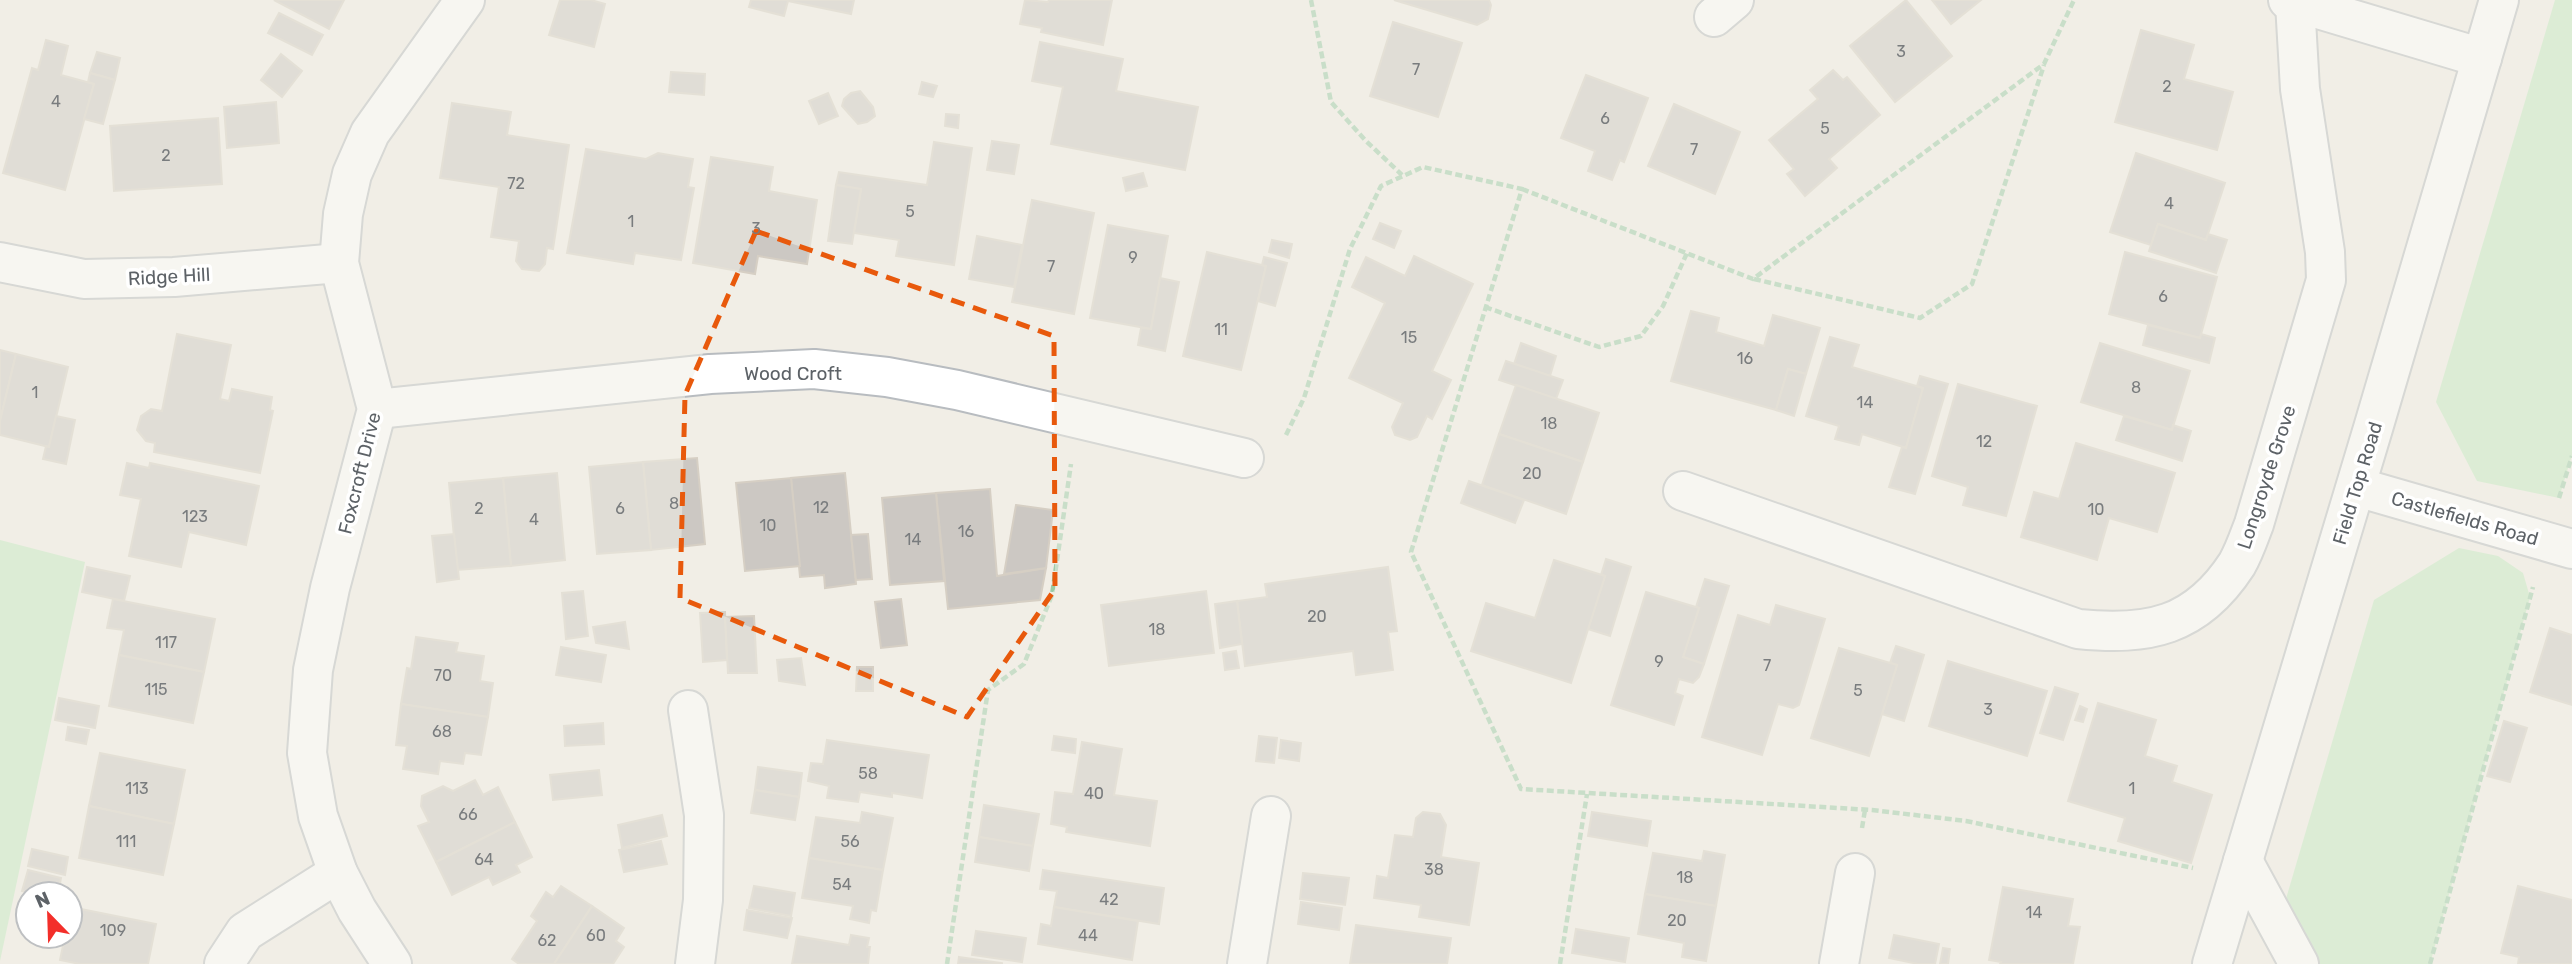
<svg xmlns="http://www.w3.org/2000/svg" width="2572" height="964" font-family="Rubik,sans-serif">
<rect width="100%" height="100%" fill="#f1eee6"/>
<!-- green -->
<g fill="#c3e9c1">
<polygon points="2555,0 2572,0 2572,455 2559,498 2477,481 2436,402"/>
<polygon points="0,540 85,562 0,961"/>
<polygon points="2459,548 2498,556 2523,573 2530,597 2430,964 2317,964 2283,909 2374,600"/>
</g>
<!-- building -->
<g fill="#ccc8c3" stroke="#d6cfc4" stroke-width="2">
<polygon points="274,0 344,0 329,29"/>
<polygon points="560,0 591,0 605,4 594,47 549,35"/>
<polygon points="751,0 854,0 851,14 788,1 784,16 749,7"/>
<polygon points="1025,0 1048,2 1049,0 1112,0 1103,45 1041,32 1042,28 1020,24"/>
<polygon points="1394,0 1489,0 1491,5 1488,19 1477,25"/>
<polygon points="1906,0 1952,56 1895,102 1850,46"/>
<polygon points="1932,0 1981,0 1951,24"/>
<polygon points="279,13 323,35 312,55 268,33"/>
<polygon points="1393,22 1462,43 1438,117 1370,96"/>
<polygon points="2141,30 2194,45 2184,79 2233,92 2217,150 2115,122"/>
<polygon points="46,40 68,46 61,75 94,84 65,190 3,173 32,68 38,70"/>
<polygon points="1040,42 1123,59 1116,91 1198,107 1185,170 1051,144 1063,87 1032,81"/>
<polygon points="97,52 120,58 115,80 90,73"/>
<polygon points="281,54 302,71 282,97 261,80"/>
<polygon points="1833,70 1843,80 1847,77 1880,115 1829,159 1837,168 1805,196 1787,174 1794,169 1769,140 1818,99 1810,90"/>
<polygon points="671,72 705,74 704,95 669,92"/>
<polygon points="90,73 115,80 103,124 84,119 94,84 88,82"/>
<polygon points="1586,75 1648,98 1624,162 1620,160 1612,180 1588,171 1595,151 1561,138"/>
<polygon points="922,82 937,86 933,97 919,94"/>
<polygon points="860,91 873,107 875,116 867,122 858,124 842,106 844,99 851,93"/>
<polygon points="828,93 838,116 819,124 809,101"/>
<polygon points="276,102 279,143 227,148 224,107"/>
<polygon points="452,103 511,112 507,135 569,145 553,249 547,248 545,264 539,271 522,269 516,261 519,241 491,237 499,187 440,178"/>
<polygon points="1674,104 1740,132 1715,194 1648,166"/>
<polygon points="946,114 959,115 958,128 945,126"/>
<polygon points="218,118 222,184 114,191 110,126"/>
<polygon points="992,141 1019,145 1014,174 987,170"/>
<polygon points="934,142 972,148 954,265 896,256 899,240 854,233 861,189 836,185 839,172 927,185"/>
<polygon points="586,149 646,159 658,153 693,159 688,187 694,188 681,260 635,253 633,264 567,253"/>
<polygon points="2136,153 2225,183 2206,240 2158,224 2151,245 2110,232"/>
<polygon points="711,157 773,167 769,191 817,200 807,264 758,256 755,274 693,263"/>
<polygon points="1143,173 1147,186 1126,191 1123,178"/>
<polygon points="836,185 861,189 852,244 828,241"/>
<polygon points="1032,200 1094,213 1074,314 1012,302"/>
<polygon points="1380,223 1401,231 1394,248 1373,239"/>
<polygon points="2158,224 2206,240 2208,234 2227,240 2216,273 2149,251"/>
<polygon points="1108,225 1168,236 1151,329 1090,318"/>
<polygon points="977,236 1022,245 1014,287 969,279"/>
<polygon points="1272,240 1292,244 1289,258 1269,252"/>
<polygon points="1207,252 1266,266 1241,370 1183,356"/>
<polygon points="2125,252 2217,277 2200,338 2109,314"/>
<polygon points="1414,256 1473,284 1432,371 1451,380 1432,419 1427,416 1417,437 1410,440 1395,435 1392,427 1403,403 1349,378 1385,303 1352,287 1366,257 1405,276"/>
<polygon points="1264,257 1287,263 1275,306 1258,301 1266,266 1262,265"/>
<polygon points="1160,278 1179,282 1165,351 1138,345 1141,328 1151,329"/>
<polygon points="1691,311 1719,318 1716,332 1764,346 1773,315 1820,328 1806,374 1788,369 1776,410 1671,381"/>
<polygon points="2148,325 2200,338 2201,334 2215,338 2209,363 2143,345"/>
<polygon points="177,334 231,345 220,399 229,401 232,389 272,397 270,410 273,411 260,473 154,452 155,443 146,441 137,430 141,416 151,409 162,411"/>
<polygon points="1830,337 1859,345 1852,367 1923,388 1906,448 1862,434 1859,445 1835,439 1839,426 1806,416"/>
<polygon points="1521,343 1556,356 1550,376 1514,364"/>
<polygon points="2100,343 2190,371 2172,430 2081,402"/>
<polygon points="0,350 16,354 0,421"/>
<polygon points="16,354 68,367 49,447 0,435 0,421"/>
<polygon points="1506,361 1563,380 1556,399 1499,380"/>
<polygon points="1788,369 1806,374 1794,416 1776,410"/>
<polygon points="1920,376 1948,384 1915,494 1889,487 1902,447 1906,448 1923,388 1917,386"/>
<polygon points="1958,384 2037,406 2006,516 1963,505 1968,487 1932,476"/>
<polygon points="1516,385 1599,413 1583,462 1499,434"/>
<polygon points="56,416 75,420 66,464 43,459 46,446 49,447"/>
<polygon points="2124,416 2172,430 2173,425 2191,431 2182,461 2116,440"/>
<polygon points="1499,434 1583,462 1566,514 1482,485"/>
<polygon points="2076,443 2175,473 2157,532 2109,518 2097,560 2021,537 2034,492 2059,499"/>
<polygon points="697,458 705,544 651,550 643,462"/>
<polygon points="643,462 651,550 597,554 589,467"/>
<polygon points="127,463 149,468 150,463 259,486 246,545 189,532 181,567 129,556 141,499 120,495"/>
<polygon points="557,473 565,560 511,566 503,478"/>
<polygon points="845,473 856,584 825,588 824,575 800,577 791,478"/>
<polygon points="503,478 511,566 457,570 449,483"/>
<polygon points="791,478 800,566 745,571 736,483"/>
<polygon points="1469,481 1524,500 1515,523 1461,503"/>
<polygon points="990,489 997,576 1046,568 1040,600 948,609 936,493"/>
<polygon points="936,493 944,581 890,585 882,498"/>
<polygon points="1016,505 1053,510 1046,568 1004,574"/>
<polygon points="454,534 459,579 437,582 432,536"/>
<polygon points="868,534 872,579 856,580 851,535"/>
<polygon points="1606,559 1631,567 1610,636 1588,629 1605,576 1601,575"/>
<polygon points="1554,560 1605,576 1571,683 1471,651 1486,603 1535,618"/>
<polygon points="87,567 130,576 124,601 82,592"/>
<polygon points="1388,567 1397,631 1388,632 1393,670 1356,675 1353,651 1245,666 1237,601 1267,597 1265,584"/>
<polygon points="1705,579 1729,586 1704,664 1683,657 1699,608 1696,607"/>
<polygon points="583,591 588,636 566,639 562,593"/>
<polygon points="1206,591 1214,653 1109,666 1101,605"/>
<polygon points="1646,592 1699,608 1683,657 1704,664 1699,677 1693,683 1679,679 1675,693 1683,696 1674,725 1611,705"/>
<polygon points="113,599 215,619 204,672 119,655 124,630 107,628"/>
<polygon points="901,599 907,645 881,648 875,602"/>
<polygon points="1237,601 1242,644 1220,648 1215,604"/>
<polygon points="1776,605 1825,619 1799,705 1793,708 1778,704 1762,755 1702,737 1738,615 1770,625"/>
<polygon points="725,612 727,660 703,662 700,613"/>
<polygon points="754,616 757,673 728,673 725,617"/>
<polygon points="625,622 629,649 596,643 593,627"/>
<polygon points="2550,628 2572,635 2572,705 2530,692"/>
<polygon points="416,637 458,643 456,652 484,656 480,681 493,683 488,717 401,704 407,668 411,669"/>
<polygon points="1896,646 1924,655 1904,721 1882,714 1897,665 1890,663"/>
<polygon points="561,647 606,655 601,682 556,675"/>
<polygon points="1839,648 1897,665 1869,756 1811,738"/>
<polygon points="1236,651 1239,668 1225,670 1223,653"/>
<polygon points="119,655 204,672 193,723 109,706"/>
<polygon points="801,658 805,685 779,681 777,660"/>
<polygon points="1948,661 2047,691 2027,756 1929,726"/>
<polygon points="857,667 873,667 873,691 856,691"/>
<polygon points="2055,687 2078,694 2063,740 2040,733"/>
<polygon points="59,698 99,706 95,728 55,720"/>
<polygon points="2098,703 2156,720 2145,756 2177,766 2172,782 2212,795 2191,863 2118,841 2125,818 2068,801"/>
<polygon points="401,704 488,717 481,755 465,753 463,764 440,761 438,774 403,769 407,746 396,745"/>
<polygon points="2080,706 2087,709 2083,722 2075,720"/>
<polygon points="2504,721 2527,728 2510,782 2487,776"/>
<polygon points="603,723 604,744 565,746 564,726"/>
<polygon points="68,727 89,730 86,744 66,740"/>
<polygon points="1054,736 1076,739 1075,753 1052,750"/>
<polygon points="1259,736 1277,738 1274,763 1256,761"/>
<polygon points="827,740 929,755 922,798 892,793 892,797 860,792 858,802 827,798 829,786 808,781 811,763 823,764"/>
<polygon points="1281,740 1301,743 1299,761 1279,758"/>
<polygon points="1082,742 1122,749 1114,795 1157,801 1150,846 1066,832 1067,827 1051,824 1055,792 1073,794"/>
<polygon points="100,753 185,770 174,824 89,806"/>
<polygon points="758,767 802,773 799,797 755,790"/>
<polygon points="599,770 602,795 553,800 550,775"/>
<polygon points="475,780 483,795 498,787 515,822 436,862 418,826 429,822 421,806 422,796 443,786 453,791"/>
<polygon points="755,790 799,797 795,820 751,813"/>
<polygon points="984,805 1039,814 1033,846 979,837"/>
<polygon points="89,806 174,824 163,875 79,858"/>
<polygon points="862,812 893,818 883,870 809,858 816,817 860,823"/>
<polygon points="1423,812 1440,814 1446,825 1441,857 1479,863 1469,925 1419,917 1421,905 1374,898 1377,876 1388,878 1395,835 1413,837 1416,818"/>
<polygon points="1592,812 1651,821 1647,846 1588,836"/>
<polygon points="662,815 667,836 622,848 618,825"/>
<polygon points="515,822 532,857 516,865 520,872 493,885 489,877 452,895 436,862"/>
<polygon points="979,837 1033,846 1029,871 975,862"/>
<polygon points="661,841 667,864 624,872 619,850"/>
<polygon points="32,849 68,857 65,875 28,866"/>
<polygon points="1704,851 1725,855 1716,906 1645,894 1653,853 1702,861"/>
<polygon points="809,858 883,870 876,911 871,910 869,923 850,919 853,906 802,898"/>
<polygon points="28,870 61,878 58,894 35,894 22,891"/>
<polygon points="1043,870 1164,888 1159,924 1054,907 1057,891 1040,889"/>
<polygon points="1303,873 1349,878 1345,905 1300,899"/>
<polygon points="561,886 592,906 554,964 519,964 512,959 537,921 531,916 546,892 553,897"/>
<polygon points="754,886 795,893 791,916 749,908"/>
<polygon points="2518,886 2572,900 2572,964 2518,964 2519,957 2501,953"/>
<polygon points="2003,887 2073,899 2068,926 2080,927 2073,964 2000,964 2001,962 1989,960"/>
<polygon points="1645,894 1716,906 1706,961 1682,957 1684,943 1638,934"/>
<polygon points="1301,902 1342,908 1339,930 1298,924"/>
<polygon points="592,906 624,928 616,941 624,947 613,964 554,964"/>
<polygon points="71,907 156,924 148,964 80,964 60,960 65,936 70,936"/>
<polygon points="1054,907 1138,921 1132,960 1038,944 1041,924 1051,926"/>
<polygon points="747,910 792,918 787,938 744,930"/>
<polygon points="1356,925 1451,938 1447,964 1350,964"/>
<polygon points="1576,929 1629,938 1625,962 1572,953"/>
<polygon points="976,931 1026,938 1022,962 972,955"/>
<polygon points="851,935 869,938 867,947 870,947 868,964 792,964 797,936 849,945"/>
<polygon points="1894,935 1939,944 1935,964 1918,964 1889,958"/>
<polygon points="1943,948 1950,949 1948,964 1940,964"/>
<polygon points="959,957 1002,963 1002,964 958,964"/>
</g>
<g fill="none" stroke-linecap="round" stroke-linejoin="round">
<!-- minor casing -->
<g stroke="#b8bcc0" stroke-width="42">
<g id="minor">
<polyline points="2288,0 2482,58"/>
<polyline points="1714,17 1734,0"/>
<polyline points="0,262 84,279 174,277 339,263"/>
<polyline points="377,409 710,374 814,369 887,377 957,390 1244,458"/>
<polyline points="2357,487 2572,549"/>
<path d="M1683 491 2078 629C2148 636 2196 627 2237 564 2244 552 2249 537 2254 524L2326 280 2325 252 2300 89 2295 3"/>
<polyline points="688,710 704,815 703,900 695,964"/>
<polyline points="2243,861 2299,964"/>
<polyline points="224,964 245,932 338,873"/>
<polyline points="392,964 357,910 338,873 318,816 307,753 313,670 330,588 377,409 339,263 343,214 352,174 370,133 465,0"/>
<polyline points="1247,964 1271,816"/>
<polyline points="1839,964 1855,873"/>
<path d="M2212 964C2310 643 2405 322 2499 0"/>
</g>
</g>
<!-- path -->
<g stroke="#9acba6" stroke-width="4.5" stroke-dasharray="7 3.5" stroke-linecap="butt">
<polyline points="1311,0 1331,102 1365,140 1402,175"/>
<polyline points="1522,189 1753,279 2044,64 2074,0"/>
<polyline points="1754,279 1920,318 1972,284 2044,65"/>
<polyline points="1485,307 1599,347 1641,336 1663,306 1687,253"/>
<polyline points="1286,435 1304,398 1350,249 1381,186 1423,167 1522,189 1411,552 1521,789 1872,810 1966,821 2193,868"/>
<polyline points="2559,498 2572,456"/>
<polyline points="1862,828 1865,810"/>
<polyline points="947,964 988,690 1024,664 1052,595 1071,464"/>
<polyline points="1560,964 1587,794"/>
<polyline points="2430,964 2533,587"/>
</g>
<!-- minor -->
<use href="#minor" stroke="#fff" stroke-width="38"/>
</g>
<!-- marked area -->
<path d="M0 0H2572V964H0ZM756 231 1054 336 1055 589 967 717 680 598 685 395Z" fill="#f1eee6" fill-opacity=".55" fill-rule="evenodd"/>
<path fill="none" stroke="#e8590c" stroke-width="5" stroke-dasharray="14 9" stroke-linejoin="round" d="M756 231 1054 336 1055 589 967 717 680 598 685 395Z"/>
<g text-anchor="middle" stroke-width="7" stroke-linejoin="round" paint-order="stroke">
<!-- number labels -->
<g font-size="16" fill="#797c7e">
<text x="1901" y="57">3</text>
<text x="1416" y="75">7</text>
<text x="2167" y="92">2</text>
<text x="56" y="107">4</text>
<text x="1605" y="124">6</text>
<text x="1825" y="134">5</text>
<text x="1694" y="155">7</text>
<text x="166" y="161">2</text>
<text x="516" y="189">72</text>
<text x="2169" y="209">4</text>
<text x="910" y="217">5</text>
<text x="631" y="227">1</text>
<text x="756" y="234">3</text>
<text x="1133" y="263">9</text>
<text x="1051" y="272">7</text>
<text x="2163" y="302">6</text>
<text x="1221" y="335">11</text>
<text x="1409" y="343">15</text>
<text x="1745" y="364">16</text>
<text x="2136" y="393">8</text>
<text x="35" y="398">1</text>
<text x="1865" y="408">14</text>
<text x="1549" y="429">18</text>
<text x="1984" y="447">12</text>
<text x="1532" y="479">20</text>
<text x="674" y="509">8</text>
<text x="821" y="513">12</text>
<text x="479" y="514">2</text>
<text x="620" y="514">6</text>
<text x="2096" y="515">10</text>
<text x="195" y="522">123</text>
<text x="534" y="525">4</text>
<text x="768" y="531">10</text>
<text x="966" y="537">16</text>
<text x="913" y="545">14</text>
<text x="1317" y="622">20</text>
<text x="1157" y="635">18</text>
<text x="166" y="648">117</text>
<text x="1659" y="667">9</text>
<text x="1767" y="671">7</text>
<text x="443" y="681">70</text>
<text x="156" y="695">115</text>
<text x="1858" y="696">5</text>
<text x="1988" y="715">3</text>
<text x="442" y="737">68</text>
<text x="868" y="779">58</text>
<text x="137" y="794">113</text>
<text x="2132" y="794">1</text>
<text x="1094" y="799">40</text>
<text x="468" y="820">66</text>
<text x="126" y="847">111</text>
<text x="850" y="847">56</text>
<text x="484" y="865">64</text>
<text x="1434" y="875">38</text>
<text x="1685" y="883">18</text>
<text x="842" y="890">54</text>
<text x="1109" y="905">42</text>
<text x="2034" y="918">14</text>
<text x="1677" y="926">20</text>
<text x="113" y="936">109</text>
<text x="596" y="941">60</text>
<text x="1088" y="941">44</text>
<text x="547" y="946">62</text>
</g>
<!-- street labels -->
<g font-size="19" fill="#5d6267" stroke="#fff">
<text transform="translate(169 276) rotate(-3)" y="7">Ridge Hill</text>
<text x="793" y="380">Wood Croft</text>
<text transform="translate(359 473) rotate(-76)" y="7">Foxcroft Drive</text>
<text transform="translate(2266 477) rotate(-72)" y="7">Longroyde Grove</text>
<text transform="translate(2357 483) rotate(-73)" y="7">Field Top Road</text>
<text transform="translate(2465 518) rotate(16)" y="7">Castlefields Road</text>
</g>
</g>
<!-- north arrow -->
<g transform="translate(49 915) rotate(337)"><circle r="33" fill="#ffffff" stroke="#bec0c2" stroke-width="2"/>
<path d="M0-5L12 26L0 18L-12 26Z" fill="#f32f2a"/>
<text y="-10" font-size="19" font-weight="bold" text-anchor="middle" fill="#5d6267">N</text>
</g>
</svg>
